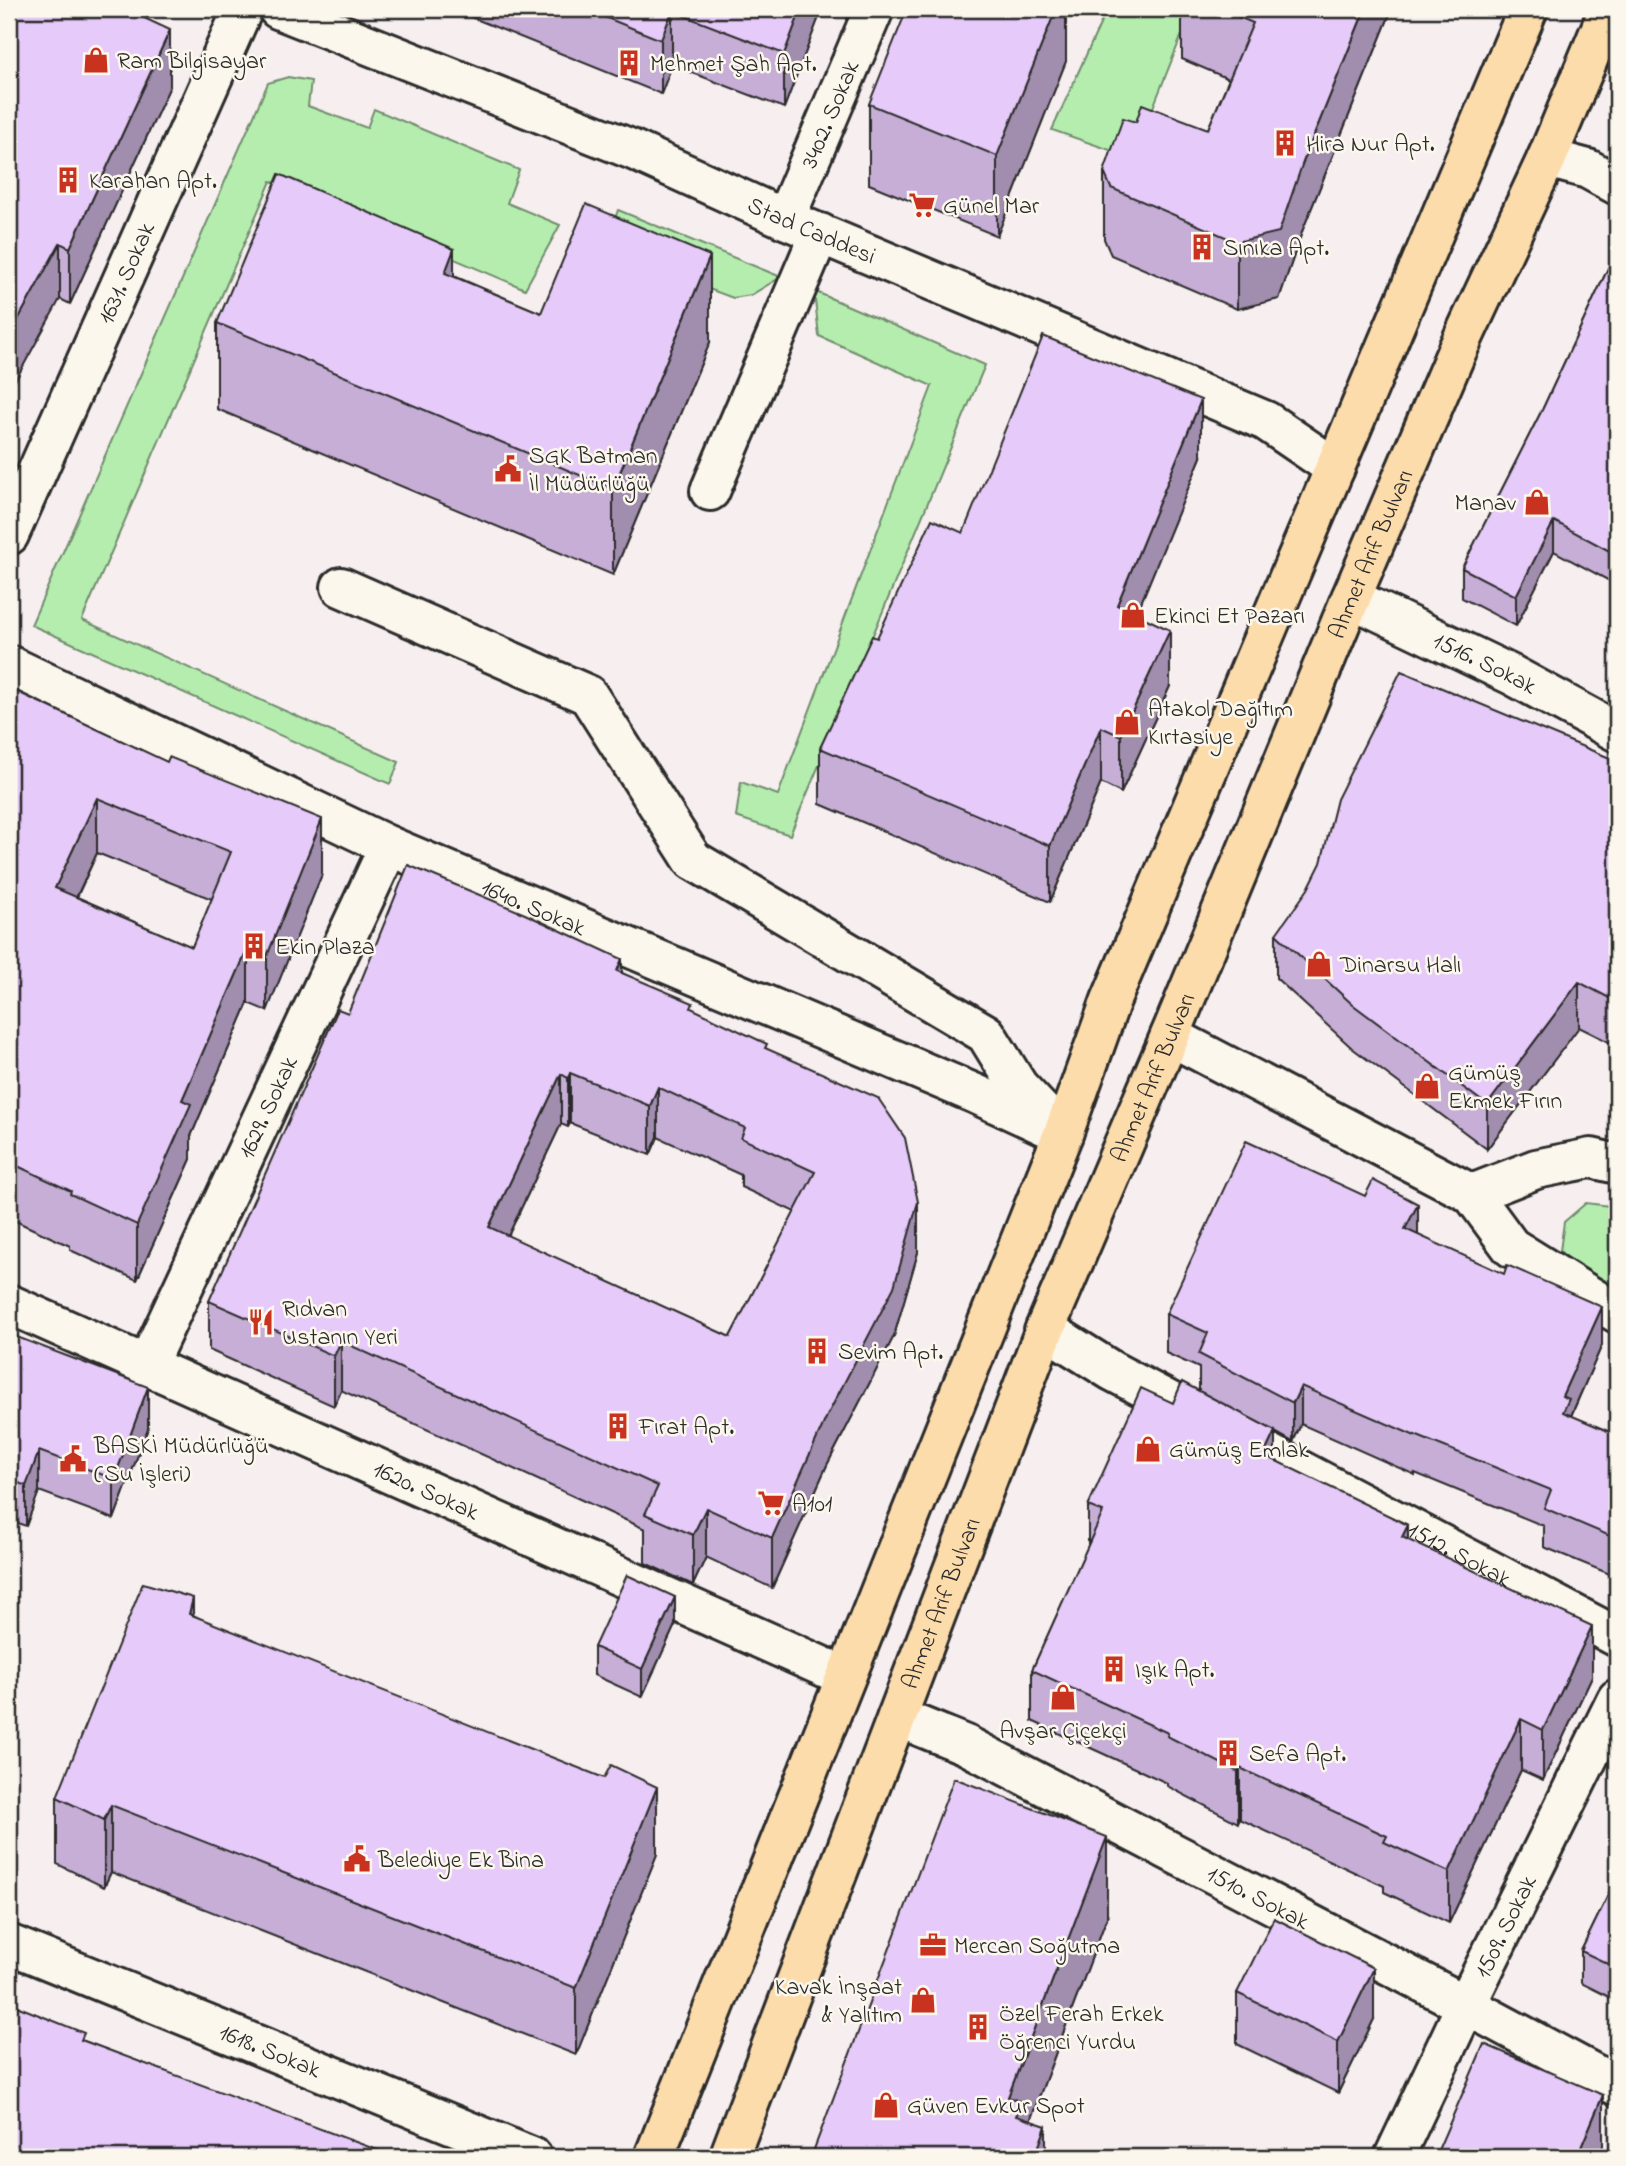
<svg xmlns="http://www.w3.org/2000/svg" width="1626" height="2166" font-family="'Indie Flower',sans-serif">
<rect width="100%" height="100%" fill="#f7eeef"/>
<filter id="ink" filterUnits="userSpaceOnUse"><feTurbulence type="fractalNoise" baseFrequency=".0143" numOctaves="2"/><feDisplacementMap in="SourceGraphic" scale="14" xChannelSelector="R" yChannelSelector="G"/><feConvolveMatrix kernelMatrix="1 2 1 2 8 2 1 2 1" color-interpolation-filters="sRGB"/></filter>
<g filter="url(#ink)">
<!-- green -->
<g fill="#b5edaf" stroke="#708c6d" stroke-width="2">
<polygon points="1107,9 1192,9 1133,158 1052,130"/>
<polygon points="288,77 311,81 308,106 367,128 374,109 519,170 507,203 560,225 525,289 271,181 82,620 399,762 390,784 31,625 268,83"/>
<polygon points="618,210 781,277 751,295 733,298 604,250"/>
<polygon points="814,291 985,365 790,835 736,817 741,782 778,795 932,386 819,336"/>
<polygon points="1586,1203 1617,1207 1617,1290 1581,1271 1560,1251 1564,1222"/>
</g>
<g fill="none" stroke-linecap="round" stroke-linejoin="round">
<!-- minor casing -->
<g stroke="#2b2b2b" stroke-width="44">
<g id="minor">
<path id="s1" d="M278 9 631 149 785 219 1266 421 1335 468"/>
<polyline points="1547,158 1588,169 1617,185"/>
<path id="s2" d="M785 219 874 9"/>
<polyline points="710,491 820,233"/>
<path id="s3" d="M9 535 243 9"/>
<polyline points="341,587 588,695 693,860 986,1034 1018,1086 1052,1122"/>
<path id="s4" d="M1351 598 1512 675 1617 732"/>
<path id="s5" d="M9 665 389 846 976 1094 1063 1134"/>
<polyline points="1170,1036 1472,1194 1511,1247 1617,1313"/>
<polyline points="1472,1194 1536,1169 1591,1158 1617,1164"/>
<path id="s6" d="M9 1304 844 1676"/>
<path id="s7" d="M1045 1329 1112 1371 1617 1637"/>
<path id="s8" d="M146 1367 389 846"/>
<path id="s9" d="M897 1717 966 1745 1466 2005 1617 2086"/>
<path id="s10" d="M9 1944 532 2157"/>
<path id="s11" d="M1394 2157 1466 2005 1617 1699"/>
</g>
</g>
<!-- major casing -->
<g stroke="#2b2b2b" stroke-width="44">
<g id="major">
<polyline points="654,2157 1063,1134 1111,1000 1528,9"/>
<path id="s12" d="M729 2157 1045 1329 1170 1036 1351 598 1456 353 1547 158 1609 9"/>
</g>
</g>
<!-- minor -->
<use href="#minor" stroke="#fbf7ec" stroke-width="38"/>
<!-- major -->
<use href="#major" stroke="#fddcac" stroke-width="38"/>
</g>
<!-- wall -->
<g fill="#c6aed6" stroke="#2b2b2b" stroke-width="2" fill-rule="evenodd">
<polygon points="9,9 170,86 70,304 60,299"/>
<polygon points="451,9 822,9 784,108 672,65 661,94"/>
<polygon points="1066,9 1066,61 997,236 869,184 869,104"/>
<polygon points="1182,9 1392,9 1303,229 1279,299 1237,309 1111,255 1104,239 1104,172 1136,122 1208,129 1229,79 1182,59"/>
<polygon points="1617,249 1617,585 1554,551 1516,626 1462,598 1462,568 1543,408"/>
<polygon points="454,276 541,313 710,342 613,575 217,409 217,323"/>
<polygon points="1201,457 1136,614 1170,686 1121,793 1101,783 1050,902 820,804 820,748 877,638 963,533"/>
<path d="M9 688 322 874 267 1011 248 1003 191 1136V1159L137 1280 70 1250V1246L9 1218ZM97 853 212 899 192 947 77 897Z"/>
<polygon points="1617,761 1617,1046 1579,1027 1487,1149 1352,1048 1276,978 1276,934"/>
<path d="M622 973 767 1049 918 1252 894 1336 827 1465 772 1588 706 1557 693 1585 645 1563V1529L341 1390 334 1406 209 1350V1301ZM570 1123 650 1155 658 1137 741 1175V1187L795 1212 730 1337 508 1236 561 1124 568 1127Z"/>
<polygon points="1418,1235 1602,1345 1571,1416 1617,1435 1617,1577 1544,1547 1544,1526 1415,1473 1415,1475 1301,1424 1293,1442 1275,1432 1275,1460 1408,1540 1592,1676 1543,1780 1521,1770 1449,1923 1384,1892 1384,1886 1240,1819 1238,1823 1167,1786 1167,1783 1032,1721 1032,1670 1088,1546 1088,1506 1173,1403 1199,1391 1199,1368 1166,1353 1166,1314"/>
<polygon points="9,1334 148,1428 114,1519 39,1491 26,1526 9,1520"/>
<polygon points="193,1615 657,1854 576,2055 111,1872 104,1887 57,1864 57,1797"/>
<polygon points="675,1625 642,1697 594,1675 594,1647"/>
<polygon points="1617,1877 1617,2001 1581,1983 1581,1951"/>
<polygon points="1107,1917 1030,2121 1046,2157 813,2157 813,2152"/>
<polygon points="1237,1993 1374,2019 1338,2093 1237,2044"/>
<polygon points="84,2041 359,2145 396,2157 9,2157"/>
</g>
<!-- shaded-wall -->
<g fill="#a18dae" stroke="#2b2b2b" stroke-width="2">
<polygon points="801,9 822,9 784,108 784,54"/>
<polygon points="1056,9 1066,9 1066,61 997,236 997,156"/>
<polygon points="1365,9 1392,9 1303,229 1279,299 1237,309 1237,242 1303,162"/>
<polygon points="672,11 672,65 661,94 661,40"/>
<polygon points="170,30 170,86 70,304 70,248"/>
<polygon points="60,243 60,299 9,392 9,336"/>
<polygon points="454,249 454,335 445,273"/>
<polygon points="710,256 710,342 613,575 613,489"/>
<polygon points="1201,400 1201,457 1117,661 1117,605"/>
<polygon points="1554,521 1554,551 1516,626 1516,596"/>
<polygon points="1170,630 1170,686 1121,793 1121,736"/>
<polygon points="1101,727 1101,783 1050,902 1050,846"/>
<polygon points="97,798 97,853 55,943 55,888"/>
<polygon points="322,819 322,874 267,1011 267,956"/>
<polygon points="248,948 248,1003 191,1136 191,1159 137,1280 137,1225 182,1100"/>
<polygon points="622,959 622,1008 617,971"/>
<polygon points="1579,982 1579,1027 1487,1149 1487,1105"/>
<polygon points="570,1073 570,1123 568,1127 568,1078"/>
<polygon points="561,1074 561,1124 489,1276 489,1227"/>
<polygon points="658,1087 658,1137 650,1155 650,1106"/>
<polygon points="918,1202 918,1252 894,1336 827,1465 772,1588 772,1538"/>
<polygon points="1418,1204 1418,1242 1405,1229"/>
<polygon points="1602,1307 1602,1345 1569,1420 1563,1451 1562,1396"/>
<polygon points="341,1341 341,1390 334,1406 334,1356"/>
<polygon points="1301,1386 1301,1424 1293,1442 1293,1403"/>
<polygon points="148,1387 148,1428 114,1519 114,1479"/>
<polygon points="1275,1431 1275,1482 1264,1455"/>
<polygon points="39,1451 39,1491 26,1526 26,1486"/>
<polygon points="706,1508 706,1557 693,1585 693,1535"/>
<polygon points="1408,1525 1408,1575 1402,1537"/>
<polygon points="675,1597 675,1625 642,1697 642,1669"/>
<polygon points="193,1598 193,1665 189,1614"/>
<polygon points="1592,1626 1592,1676 1543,1780 1543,1730"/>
<polygon points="1521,1719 1521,1770 1449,1923 1449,1872"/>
<polygon points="1240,1768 1240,1819 1238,1823 1238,1772"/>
<polygon points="657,1787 657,1854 576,2055 576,1988"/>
<polygon points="111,1805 111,1872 104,1887 104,1820"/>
<polygon points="1107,1837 1107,1917 1022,2142 1008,2097"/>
<polygon points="1374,1968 1374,2019 1338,2093 1338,2042"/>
<polygon points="1603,2095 1603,2146 1598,2157 1577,2157"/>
<polygon points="1046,2126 1046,2157 1035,2157"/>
</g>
<!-- building -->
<g fill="#e6caf9" stroke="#2b2b2b" stroke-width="2" fill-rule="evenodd">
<polygon points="9,9 125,9 170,30 70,248 60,243 9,336"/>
<polygon points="585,9 801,9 784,54 672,11 661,40"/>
<polygon points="907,9 1056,9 997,156 869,104"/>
<polygon points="1220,9 1365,9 1303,162 1279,232 1237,242 1111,188 1104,172 1123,118 1136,122 1142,104 1208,129 1253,23"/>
<polygon points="279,174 454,249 445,273 541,313 586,204 710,256 613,489 217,323"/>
<polygon points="1617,249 1617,555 1554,521 1516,596 1462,568 1543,408"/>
<polygon points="1043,336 1201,400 1117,605 1170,630 1121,736 1101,727 1050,846 820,748 872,636 877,638 932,519 963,533"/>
<polygon points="1401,671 1617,761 1617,1002 1579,982 1487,1105 1352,1004 1276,934 1308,889 1321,863 1337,799"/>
<path d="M9 688 167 762 169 757 322 819 267 956 248 948 182 1100 191 1104 137 1225 70 1194 71 1191 9 1162ZM97 798 231 852 192 947 55 888Z"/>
<path d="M408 865 525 914 622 959 617 971 693 1003 691 1008 767 1044 765 1048 878 1098 905 1138 918 1202 894 1287 827 1416 772 1538 706 1508 693 1535 645 1514 658 1486 341 1341 334 1356 209 1301 338 1009 348 1013ZM570 1073 650 1106 658 1087 745 1128 741 1138 815 1172 730 1337 489 1227 561 1074 568 1078Z"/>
<polygon points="1246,1141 1365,1196 1373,1180 1418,1204 1405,1229 1504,1274 1507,1265 1602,1307 1562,1396 1569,1399 1563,1412 1617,1435 1617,1539 1544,1508 1551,1490 1415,1435 1415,1436 1301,1386 1293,1403 1199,1354 1208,1333 1166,1314"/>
<polygon points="9,1334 148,1387 114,1479 39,1451 26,1486 9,1479"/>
<polygon points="1182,1382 1275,1431 1264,1455 1408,1525 1402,1537 1592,1626 1543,1730 1521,1719 1449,1872 1384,1842 1387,1836 1240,1768 1238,1772 1167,1736 1168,1733 1032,1670 1103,1512 1088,1506 1141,1388 1173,1403"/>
<polygon points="627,1575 675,1597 642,1669 594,1647"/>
<polygon points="143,1583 193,1598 189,1614 604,1778 611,1765 657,1787 576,1988 111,1805 104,1820 57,1797"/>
<polygon points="954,1778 1107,1837 1008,2097 1022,2102 1016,2116 1046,2126 1035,2157 825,2157 813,2152"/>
<polygon points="1617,1877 1617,1968 1581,1951"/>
<polygon points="1274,1918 1374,1968 1338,2042 1237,1993"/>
<polygon points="9,2003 84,2033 81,2040 396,2157 65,2157 40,2148 37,2157 9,2157"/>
<polygon points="1484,2044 1603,2095 1577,2157 1435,2157"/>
</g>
</g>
<!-- icons -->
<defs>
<g id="shop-bare" transform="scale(2.1)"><path d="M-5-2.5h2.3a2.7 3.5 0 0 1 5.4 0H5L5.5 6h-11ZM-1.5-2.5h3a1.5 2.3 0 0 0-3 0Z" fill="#c8321e" stroke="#fbf7ec" stroke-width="2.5" paint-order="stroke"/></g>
<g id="building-bare" transform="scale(2.1)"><path d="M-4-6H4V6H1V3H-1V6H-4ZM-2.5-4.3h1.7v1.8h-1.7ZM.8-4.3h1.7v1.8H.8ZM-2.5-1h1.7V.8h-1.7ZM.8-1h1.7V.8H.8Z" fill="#c8321e" stroke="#fbf7ec" stroke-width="2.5" paint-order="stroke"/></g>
<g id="supermarket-bare" transform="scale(2.1)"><path d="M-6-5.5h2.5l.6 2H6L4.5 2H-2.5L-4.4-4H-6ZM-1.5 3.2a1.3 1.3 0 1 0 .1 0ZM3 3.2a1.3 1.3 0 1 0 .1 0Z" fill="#c8321e" stroke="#fbf7ec" stroke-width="2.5" paint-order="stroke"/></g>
<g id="civic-bare" transform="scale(2.1)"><path d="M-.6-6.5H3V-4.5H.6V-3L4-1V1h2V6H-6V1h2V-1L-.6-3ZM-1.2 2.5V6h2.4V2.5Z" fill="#c8321e" stroke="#fbf7ec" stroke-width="2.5" paint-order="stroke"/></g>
<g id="restaurant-bare" transform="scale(2.1)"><path d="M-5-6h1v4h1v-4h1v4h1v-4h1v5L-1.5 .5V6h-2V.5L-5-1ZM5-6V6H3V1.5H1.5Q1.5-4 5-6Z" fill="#c8321e" stroke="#fbf7ec" stroke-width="2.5" paint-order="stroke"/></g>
<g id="office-bare" transform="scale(2.1)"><path d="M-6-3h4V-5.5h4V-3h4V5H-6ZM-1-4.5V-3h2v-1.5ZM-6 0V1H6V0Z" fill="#c8321e" stroke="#fbf7ec" stroke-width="2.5" paint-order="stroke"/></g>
</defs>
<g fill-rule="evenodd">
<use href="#shop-bare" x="96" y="60"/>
<use href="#building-bare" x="629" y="63"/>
<use href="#building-bare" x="1285" y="143"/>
<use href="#building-bare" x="68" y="180"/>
<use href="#supermarket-bare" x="922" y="205"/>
<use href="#building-bare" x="1202" y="247"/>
<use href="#civic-bare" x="508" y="469"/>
<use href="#shop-bare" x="1537" y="502"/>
<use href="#shop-bare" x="1133" y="615"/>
<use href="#shop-bare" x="1127" y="722"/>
<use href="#building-bare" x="254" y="946"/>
<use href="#shop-bare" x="1319" y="964"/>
<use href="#shop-bare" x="1427" y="1086"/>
<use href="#restaurant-bare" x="261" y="1322"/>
<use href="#building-bare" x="817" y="1351"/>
<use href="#building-bare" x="618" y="1426"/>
<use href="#shop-bare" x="1148" y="1449"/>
<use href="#civic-bare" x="73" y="1459"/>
<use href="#supermarket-bare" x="771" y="1503"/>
<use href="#building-bare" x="1114" y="1669"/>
<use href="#shop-bare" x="1063" y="1697"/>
<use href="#building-bare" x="1228" y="1753"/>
<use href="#civic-bare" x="357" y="1859"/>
<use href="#office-bare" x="933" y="1945"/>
<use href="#shop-bare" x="923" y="2000"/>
<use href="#building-bare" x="978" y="2027"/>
<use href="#shop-bare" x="886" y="2105"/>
</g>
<g text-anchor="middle" stroke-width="5" stroke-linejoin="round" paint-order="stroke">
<!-- poi labels -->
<g font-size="24" fill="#2b2b2b" stroke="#fbf7ec" text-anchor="start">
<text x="117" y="68">Ram Bilgisayar</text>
<text x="650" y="71">Mehmet Şah Apt.</text>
<text x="1306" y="151">Hira Nur Apt.</text>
<text x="89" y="188">Karahan Apt.</text>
<text x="943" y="213">Günel Mar</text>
<text x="1223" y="255">Sınıka Apt.</text>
<text x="529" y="463">SGK Batman<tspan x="529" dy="28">İl Müdürlüğü</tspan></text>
<text x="1516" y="510" text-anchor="end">Manav</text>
<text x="1154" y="623">Ekinci Et Pazarı</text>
<text x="1148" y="716">Atakol Dağıtım<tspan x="1148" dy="28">Kırtasiye</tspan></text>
<text x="275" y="954">Ekin Plaza</text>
<text x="1340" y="972">Dinarsu Halı</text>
<text x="1448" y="1080">Gümüş<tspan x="1448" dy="28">Ekmek Fırın</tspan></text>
<text x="282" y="1316">Rıdvan<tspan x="282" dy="28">Ustanın Yeri</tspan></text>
<text x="838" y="1359">Sevim Apt.</text>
<text x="639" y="1434">Fırat Apt.</text>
<text x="94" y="1453">BASKİ Müdürlüğü<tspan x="94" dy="28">(Su İşleri)</tspan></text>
<text x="1169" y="1457">Gümüş Emlak</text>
<text x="792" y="1511">A101</text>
<text x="1135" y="1677">Işık Apt.</text>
<text x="1063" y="1738" text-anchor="middle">Avşar Çiçekçi</text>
<text x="1249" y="1761">Sefa Apt.</text>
<text x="378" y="1867">Belediye Ek Bina</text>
<text x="954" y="1953">Mercan Soğutma</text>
<text x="902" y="1994" text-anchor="end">Kavak İnşaat<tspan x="902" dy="28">&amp; Yalıtım</tspan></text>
<text x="999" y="2021">Özel Ferah Erkek<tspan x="999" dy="28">Öğrenci Yurdu</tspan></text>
<text x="907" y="2113">Güven Evkur Spot</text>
</g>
<!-- street labels -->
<g font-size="24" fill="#2b2b2b" stroke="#fbf7ec">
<text dy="8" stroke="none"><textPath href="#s2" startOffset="114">3402. Sokak</textPath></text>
<text dy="8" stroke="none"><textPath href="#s1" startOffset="578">Stad Caddesi</textPath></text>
<text dy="8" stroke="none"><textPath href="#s3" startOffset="287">1631. Sokak</textPath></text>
<text dy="8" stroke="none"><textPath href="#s12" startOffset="1727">Ahmet Arif Bulvarı</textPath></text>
<text dy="8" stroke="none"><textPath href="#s4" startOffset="149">1516. Sokak</textPath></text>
<text dy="8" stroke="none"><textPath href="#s5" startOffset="578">1640. Sokak</textPath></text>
<text dy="8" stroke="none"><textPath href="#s12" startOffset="1160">Ahmet Arif Bulvarı</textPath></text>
<text dy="8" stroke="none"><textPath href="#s8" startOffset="287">1629. Sokak</textPath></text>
<text dy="8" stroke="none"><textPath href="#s6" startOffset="457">1620. Sokak</textPath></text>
<text dy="8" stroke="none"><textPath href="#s7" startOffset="472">1512. Sokak</textPath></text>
<text dy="8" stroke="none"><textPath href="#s12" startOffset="593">Ahmet Arif Bulvarı</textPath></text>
<text dy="8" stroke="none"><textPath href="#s9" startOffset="404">1510. Sokak</textPath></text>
<text dy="8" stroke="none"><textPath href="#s11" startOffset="256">1509. Sokak</textPath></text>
<text dy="8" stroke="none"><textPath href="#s10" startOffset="282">1618. Sokak</textPath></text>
</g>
</g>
<!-- margin -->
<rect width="1626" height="2166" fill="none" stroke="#fbf7ec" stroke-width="35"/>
<rect x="18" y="18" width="1591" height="2131" fill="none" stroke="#2b2b2b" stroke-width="2.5" filter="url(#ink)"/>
</svg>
